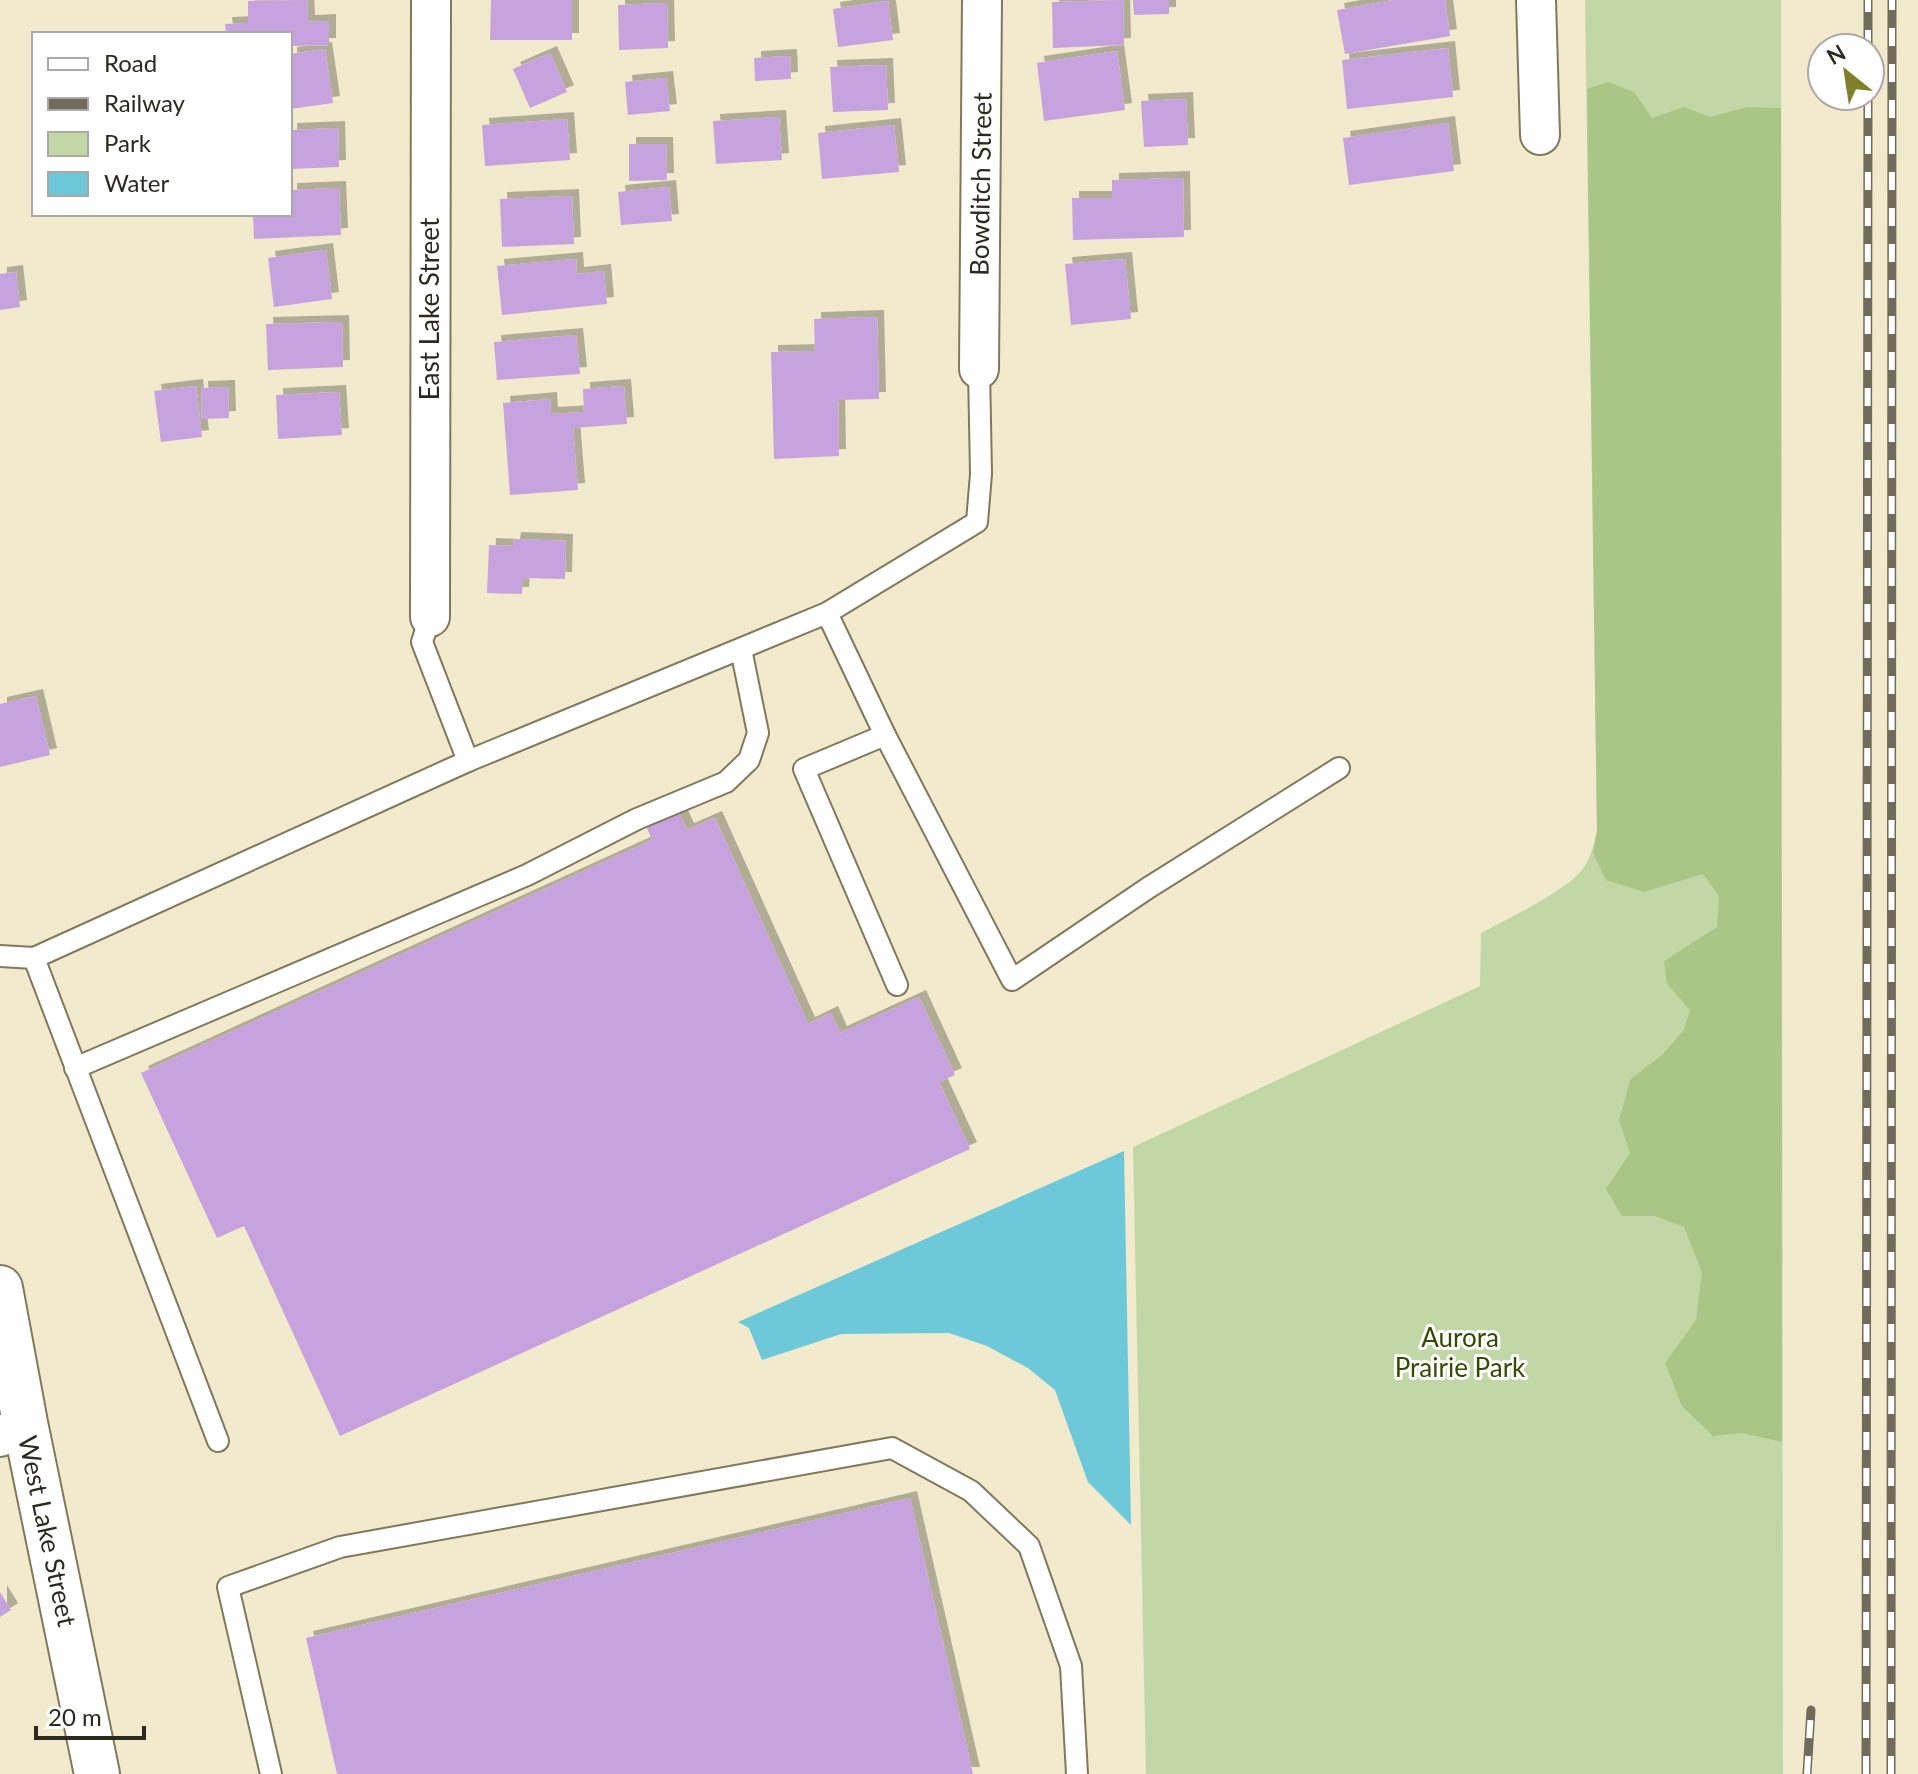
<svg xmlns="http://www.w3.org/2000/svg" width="1918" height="1774" font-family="Lato,sans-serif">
<defs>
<filter id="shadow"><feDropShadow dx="7" dy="-7" stdDeviation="0" flood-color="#0004"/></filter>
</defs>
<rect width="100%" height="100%" fill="#f2eacc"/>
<!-- green -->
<path fill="#c1d7a6" d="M1585 0H1781L1783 1774H1146L1133 1147 1480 986 1481 933C1504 921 1567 890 1582 870 1591 858 1594 845 1597 830Z"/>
<!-- forest -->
<polygon fill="#aac686" points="1608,82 1634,92 1652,118 1684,107 1710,117 1748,107 1781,108 1782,1442 1742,1433 1713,1436 1682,1406 1665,1363 1696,1320 1702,1272 1684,1227 1655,1216 1622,1216 1606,1189 1630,1153 1619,1120 1630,1080 1664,1053 1684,1030 1690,1010 1667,984 1664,961 1717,927 1719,896 1703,874 1644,892 1606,880 1593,853 1597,830 1587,89"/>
<!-- water -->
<polygon fill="#6dc9da" points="1124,1151 1131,1525 1088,1482 1055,1390 1028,1368 987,1346 949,1333 841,1334 762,1360 749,1328 738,1322"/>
<!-- building -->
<g fill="#c6a3de" filter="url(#shadow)">
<polygon points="307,0 308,22 329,21 329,45 290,46 290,34 226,34 225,24 248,23 248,1"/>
<polygon points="491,0 572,0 572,40 490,40"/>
<polygon points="1123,0 1124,45 1053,48 1052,2"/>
<polygon points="1133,0 1169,0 1169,14 1134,15"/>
<polygon points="1394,0 1445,0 1450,36 1345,54 1337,10"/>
<polygon points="888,1 893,40 838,47 833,9"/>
<polygon points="667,3 668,48 619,50 618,5"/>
<polygon points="1448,48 1453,97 1347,109 1342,60"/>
<polygon points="325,49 333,103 290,109 290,54"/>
<polygon points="1117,51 1125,110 1044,121 1037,63"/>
<polygon points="550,53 567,92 530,108 513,69"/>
<polygon points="790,56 791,79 755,81 754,58"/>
<polygon points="886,65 888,110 833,112 830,67"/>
<polygon points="666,78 670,111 628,115 625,82"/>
<polygon points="1186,99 1188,145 1144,147 1141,101"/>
<polygon points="779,117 782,160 716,164 713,121"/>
<polygon points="567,119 570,160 485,166 482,125"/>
<polygon points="1448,123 1454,171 1349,185 1343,138"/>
<polygon points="894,125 899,172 822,179 818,133"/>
<polygon points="338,128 339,167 290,169 290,130"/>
<polygon points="629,144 666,144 667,180 629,181"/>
<polygon points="1183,178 1184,237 1073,240 1072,198 1112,198 1112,180"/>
<polygon points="669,187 672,221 621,225 618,192"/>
<polygon points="339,188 341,235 254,239 253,214 290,214 290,190"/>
<polygon points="572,196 574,244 502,247 500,199"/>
<polygon points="326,250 332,299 274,307 268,258"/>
<polygon points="576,259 577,274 604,271 607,304 502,315 497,266"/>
<polygon points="1125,259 1131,319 1071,325 1065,264"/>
<polygon points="16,272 20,307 0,310 0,274"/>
<polygon points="877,317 879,399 838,400 839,456 774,459 771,352 815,351 814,319"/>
<polygon points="342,322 343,367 268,370 266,324"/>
<polygon points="576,335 580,374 497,380 494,342"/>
<polygon points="196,386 202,437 161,442 154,391"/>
<polygon points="624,386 627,424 573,428 578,490 510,495 503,403 550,399 551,414 584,412 583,389"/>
<polygon points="228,387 229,418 202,419 201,388"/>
<polygon points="339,392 342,435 278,439 276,395"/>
<polygon points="514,539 566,541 565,579 523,578 522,594 487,593 489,545 513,546"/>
<polygon points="36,696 50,755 0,767 0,704"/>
<polygon points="678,811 687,830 715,818 808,1024 831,1013 840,1033 919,997 955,1075 939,1082 970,1149 340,1436 244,1226 217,1238 141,1073 652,840 646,826"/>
<polygon points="910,1498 973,1774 337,1774 306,1638"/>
<polygon points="0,1592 11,1610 0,1617"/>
</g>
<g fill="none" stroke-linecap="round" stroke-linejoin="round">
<!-- lane casing -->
<g stroke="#80795e" stroke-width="24">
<g id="lane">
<polyline points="827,613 885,735 804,769 897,985"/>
<polyline points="430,617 422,642 468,761"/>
<polyline points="885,735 1012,980 1148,888 1339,768"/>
<polyline points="0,956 34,958 468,761 827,613 977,522 981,474 979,369"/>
<polyline points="34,958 218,1441"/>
<polyline points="75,1068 527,875 637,819 726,782 749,760 758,733 741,649"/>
<polyline points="271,1774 228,1587 340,1547 892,1448 971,1491 1029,1546 1071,1666 1077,1774"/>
</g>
</g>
<!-- street casing -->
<g stroke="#80795e" stroke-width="42">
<g id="street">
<polyline points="1536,0 1540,135"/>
<polyline points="979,369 982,0"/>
<polyline points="430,617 431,0"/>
<polyline points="0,1437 25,1423"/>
</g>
</g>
<!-- primary casing -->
<g stroke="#80795e" stroke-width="48">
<polyline id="primary" points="0,1288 25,1423 97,1774"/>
</g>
<!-- lane -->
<use href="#lane" stroke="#fff" stroke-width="20"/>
<!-- street -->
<use href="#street" stroke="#fff" stroke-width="38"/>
<!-- primary -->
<use href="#primary" stroke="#fff" stroke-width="44"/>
<!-- rail casing -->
<g stroke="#706b5a" stroke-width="9">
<g id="rail">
<polyline points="1868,48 1868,0"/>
<polyline points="1807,1774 1811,1710"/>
<polyline points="1866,1774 1868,96"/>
<polyline points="1891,1774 1892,0"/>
</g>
</g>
<!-- rail -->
<use href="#rail" stroke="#fff" stroke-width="6" stroke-dasharray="18" stroke-linecap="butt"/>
</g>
<g text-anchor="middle" stroke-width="6" stroke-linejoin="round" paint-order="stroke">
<!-- street labels -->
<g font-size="26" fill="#2c291e" stroke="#fff">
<text transform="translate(981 184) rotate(-89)" y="9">Bowditch Street</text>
<text transform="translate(430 309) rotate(-90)" y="9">East Lake Street</text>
<text transform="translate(47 1531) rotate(78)" y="9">West Lake Street</text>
</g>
<!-- park labels -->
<g font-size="26" fill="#344b02" stroke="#fff">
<text x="1460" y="1347">Aurora<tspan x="1460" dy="30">Prairie Park</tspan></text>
</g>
</g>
<!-- legend -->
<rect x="32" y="32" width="260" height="184" fill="#ffffff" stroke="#aba9a5" stroke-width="2"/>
<rect x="48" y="58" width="40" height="12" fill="#ffffff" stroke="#aba9a5" stroke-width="2"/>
<text x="104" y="72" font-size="24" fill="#2c291e">Road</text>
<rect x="48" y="98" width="40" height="12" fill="#706b5a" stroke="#aba9a5" stroke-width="2"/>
<text x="104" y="112" font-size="24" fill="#2c291e">Railway</text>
<rect x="48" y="132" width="40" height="24" fill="#c1d7a6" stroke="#aba9a5" stroke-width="2"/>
<text x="104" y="152" font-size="24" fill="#2c291e">Park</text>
<rect x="48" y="172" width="40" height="24" fill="#6dc9da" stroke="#aba9a5" stroke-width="2"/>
<text x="104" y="192" font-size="24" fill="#2c291e">Water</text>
<!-- north arrow -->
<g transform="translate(1846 72) rotate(330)"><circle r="38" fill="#ffffff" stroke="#aba9a5" stroke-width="2"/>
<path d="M0-6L14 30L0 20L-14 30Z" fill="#808029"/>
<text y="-12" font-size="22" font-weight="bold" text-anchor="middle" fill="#2c291e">N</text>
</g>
<!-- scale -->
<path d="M36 1726v12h108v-12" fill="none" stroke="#2c291e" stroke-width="4"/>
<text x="48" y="1726" font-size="24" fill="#2c291e" stroke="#ffffff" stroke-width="6" paint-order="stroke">20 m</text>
</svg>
